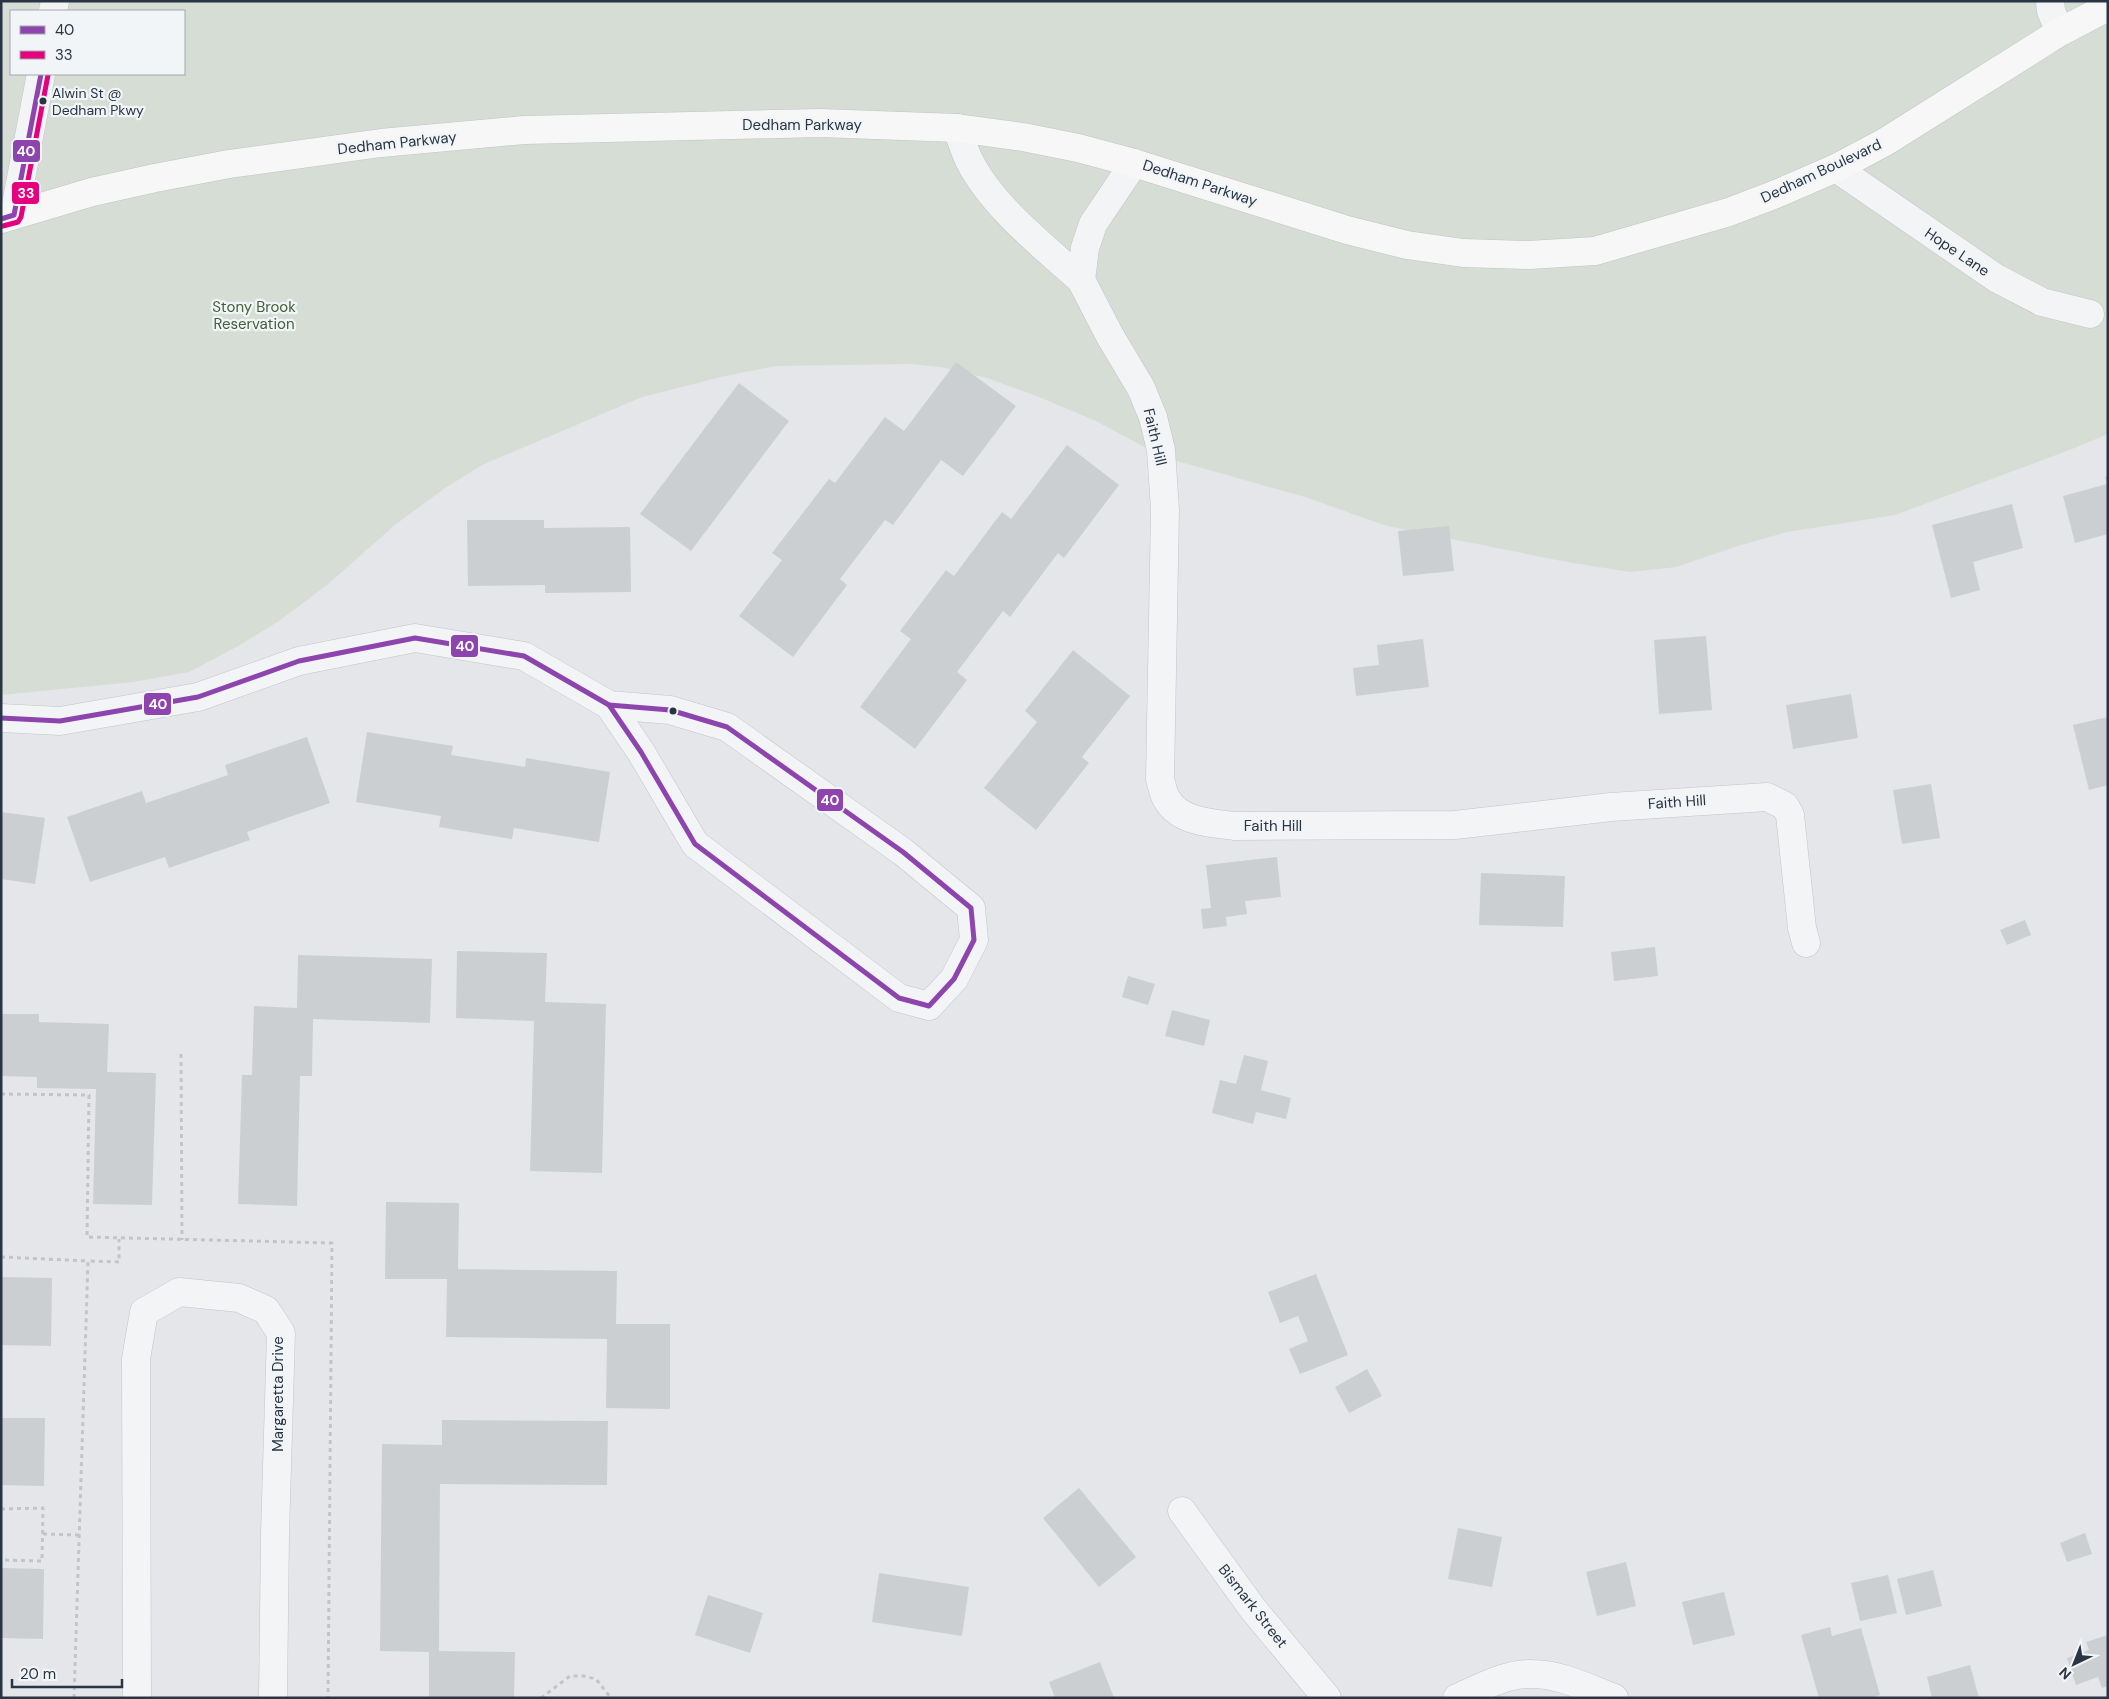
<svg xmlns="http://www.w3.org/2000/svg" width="2109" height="1699" font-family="'DM Sans',sans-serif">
<rect width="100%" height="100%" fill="#e4e6e9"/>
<!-- green -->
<path fill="#d5ddd4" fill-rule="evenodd" d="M1 1H2108V434L2072 449 1895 515 1787 532 1741 545 1676 567 1630 572 1567 562 1387 526 1305 497 1163 457 1096 421 1039 397 987 378 941 367 911 364 776 366 725 376 642 397 482 465 445 488 396 524 327 585 279 621 238 646 189 672 133 682 1 695ZM11 11H184V74H11Z"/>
<!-- building -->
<g fill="#cccfd2">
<polygon points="956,362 1016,406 963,476 941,460 893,525 885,520 840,579 847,585 793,657 739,616 782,560 772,553 829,479 835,483 885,417 904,431"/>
<polygon points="739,383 789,421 691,551 640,514"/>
<polygon points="1067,445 1119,485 1064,558 1058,553 1010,617 1003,611 957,672 967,680 915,749 860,707 911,639 900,631 946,570 954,576 1002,512 1011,519"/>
<polygon points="2108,476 2108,534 2075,543 2063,496 2107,484 2105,477"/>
<polygon points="2012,504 2023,548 1973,562 1980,590 1951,598 1932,525"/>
<polygon points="467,520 544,520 544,528 630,527 631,592 545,593 545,585 468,586"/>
<polygon points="1449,526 1454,571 1403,576 1398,531"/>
<polygon points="1706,636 1712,710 1659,714 1654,640"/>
<polygon points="1423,639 1429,687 1356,696 1353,668 1379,665 1377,645"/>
<polygon points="1073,650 1130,696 1082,757 1089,763 1036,830 984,788 1037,722 1025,711"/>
<polygon points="1851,694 1858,738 1793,749 1786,705"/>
<polygon points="2108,717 2108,785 2089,790 2073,725"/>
<polygon points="367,732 453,746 451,755 525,767 526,758 610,772 599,842 514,828 512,839 439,827 441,816 356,802"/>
<polygon points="307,737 330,803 247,832 250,840 169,868 165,857 90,882 67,817 142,791 146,803 228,775 225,765"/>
<polygon points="1931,784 1940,838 1902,844 1893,790"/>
<polygon points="1,812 45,818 35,884 1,879"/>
<polygon points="1277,857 1281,897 1245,901 1247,914 1226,917 1227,926 1203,929 1201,909 1211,908 1206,865"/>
<polygon points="1481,873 1565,876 1563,927 1479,925"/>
<polygon points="2025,920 2031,935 2007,945 2000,930"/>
<polygon points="1655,947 1658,976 1614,981 1611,952"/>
<polygon points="457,951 547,953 545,1002 606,1004 602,1173 530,1171 534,1021 456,1018"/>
<polygon points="298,955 432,959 430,1023 313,1019 312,1076 300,1076 297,1206 238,1204 242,1075 252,1075 254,1006 297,1008"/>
<polygon points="1128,976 1155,984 1148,1005 1122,997"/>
<polygon points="1172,1010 1210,1020 1204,1046 1165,1036"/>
<polygon points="1,1014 39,1014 39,1022 109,1024 107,1072 156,1073 152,1205 93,1204 96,1089 37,1088 37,1077 1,1076"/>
<polygon points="1244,1055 1268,1061 1261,1090 1291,1098 1286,1119 1256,1112 1253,1124 1212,1113 1220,1080 1236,1084"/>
<polygon points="386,1202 459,1203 458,1269 617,1271 616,1324 670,1324 670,1409 606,1408 607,1339 446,1337 447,1279 385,1279"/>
<polygon points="1316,1274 1348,1355 1300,1374 1289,1349 1308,1341 1298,1316 1280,1323 1268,1292"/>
<polygon points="1,1277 52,1278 51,1346 1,1345"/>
<polygon points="1367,1369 1382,1396 1349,1413 1335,1387"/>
<polygon points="1,1418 45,1418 44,1486 1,1485"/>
<polygon points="442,1420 608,1421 607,1485 440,1484 439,1651 515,1652 514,1698 429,1698 429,1652 380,1651 382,1444 442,1445"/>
<polygon points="1079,1488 1136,1557 1099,1587 1043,1518"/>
<polygon points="1458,1528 1502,1537 1492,1587 1448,1579"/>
<polygon points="2085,1533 2092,1554 2067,1562 2060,1543"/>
<polygon points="1626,1562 1636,1606 1597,1616 1586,1572"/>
<polygon points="1,1568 44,1569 43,1639 1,1638"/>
<polygon points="1933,1570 1942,1606 1906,1615 1897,1579"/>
<polygon points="879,1573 969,1587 962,1636 872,1622"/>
<polygon points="1888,1575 1897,1613 1860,1621 1851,1583"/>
<polygon points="1724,1592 1735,1635 1693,1645 1682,1602"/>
<polygon points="708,1595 763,1613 750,1653 695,1635"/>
<polygon points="1830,1627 1832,1636 1861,1628 1880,1695 1870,1698 1819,1698 1801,1635"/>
<polygon points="2108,1635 2108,1686 2102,1688 2098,1677 2076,1685 2067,1658 2089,1650 2086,1642"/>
<polygon points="1100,1662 1114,1698 1055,1698 1049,1682"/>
<polygon points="1970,1665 1979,1698 1932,1698 1927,1677"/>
</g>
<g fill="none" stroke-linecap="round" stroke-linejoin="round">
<!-- minor casing -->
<g stroke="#c2c4c7" stroke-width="29">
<g id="minor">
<polyline points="2050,1 2051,11 2060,32"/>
<path d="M957 128C961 139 964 150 969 160 991 205 1044 247 1081 280L1085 248 1093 224 1134 163"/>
<polyline points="1836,168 1996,278 2042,302 2090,314"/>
<path d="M1081 280 1110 336 1141 388 1153 417 1161 450 1165 510 1160 779C1162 785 1163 793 1166 798 1179 822 1210 823 1235 826L1455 825 1611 807 1767 797 1785 806 1790 815 1802 928 1806 943"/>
<polyline points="1,718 60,721 198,697 299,661 415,638 524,656 609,705 670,710 727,727 903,852 971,908 974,940 954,979 929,1006 899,998 695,844 641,752 609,705"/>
<polyline points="1182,1511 1253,1609 1327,1698"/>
<polyline points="137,1698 136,1359 144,1312 179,1292 239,1298 266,1310 281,1333 275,1534 273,1698"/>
<path d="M1457 1698C1480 1688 1507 1673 1532 1674 1560 1674 1588 1688 1614 1698"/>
</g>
</g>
<!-- tertiary casing -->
<g stroke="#c2c4c7" stroke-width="29">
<g id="tertiary">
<polyline points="53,11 55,1"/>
<polyline points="14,215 41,74"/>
</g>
</g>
<!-- secondary casing -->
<g stroke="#c2c4c7" stroke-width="29">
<polyline id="secondary" points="1,219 92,192 155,178 229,164 381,143 524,130 820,123 957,128 1023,137 1078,148 1134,163 1347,230 1407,245 1463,253 1529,255 1595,251 1729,212 1781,192 1836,168 1885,142 2060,32 2108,7"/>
</g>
<!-- path -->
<g stroke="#c2c5c8" stroke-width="3" stroke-dasharray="4 4" stroke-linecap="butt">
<polyline points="181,1054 182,1240"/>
<polyline points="1,1094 89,1095 87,1237 332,1243 328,1698"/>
<polyline points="1,1257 88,1261"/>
<polyline points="1,1509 43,1508 42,1561 1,1560"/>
<polyline points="43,1534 79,1535"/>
<polyline points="74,1698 88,1261 119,1262 119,1239"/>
<polyline points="541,1698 570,1676 583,1676 596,1679 611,1698"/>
</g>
<!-- minor -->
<use href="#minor" stroke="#f3f4f6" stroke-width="28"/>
<!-- tertiary -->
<use href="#tertiary" stroke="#f3f4f6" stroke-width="28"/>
<!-- secondary -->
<use href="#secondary" stroke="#f7f7f7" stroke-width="28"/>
<!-- bus-1 casing -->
<g stroke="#f2f5f8" stroke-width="9">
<g id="bus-1">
<polyline points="1,219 14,215 41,74"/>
<polygon points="609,705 670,710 727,727 903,852 971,908 974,940 954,979 929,1006 899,998 695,844 641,752"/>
<polyline points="1,718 60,721 198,697 299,661 415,638 524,656 609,705"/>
</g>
</g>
<!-- bus-2 casing -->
<g stroke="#f2f5f8" stroke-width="9">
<polyline id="bus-2" points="3,226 18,222 21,217 48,75"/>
</g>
<!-- bus-1 -->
<use href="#bus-1" stroke="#8e44ad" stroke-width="5"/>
<!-- bus-2 -->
<use href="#bus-2" stroke="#e5007d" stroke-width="5"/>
</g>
<!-- markers -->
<g fill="#293544" stroke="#f2f5f8" stroke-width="2">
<circle cx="43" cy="101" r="4.5"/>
<circle cx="673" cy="711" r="4.5"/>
</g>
<g text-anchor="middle" stroke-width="4.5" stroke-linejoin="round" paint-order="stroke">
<!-- bus labels -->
<g font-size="14" fill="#293544" stroke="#f2f5f8" text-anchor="start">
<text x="52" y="98">Alwin St @<tspan x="52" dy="17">Dedham Pkwy</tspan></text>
</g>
<!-- street labels -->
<g font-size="15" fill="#293544" stroke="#f2f5f8">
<text x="802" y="130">Dedham Parkway</text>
<text transform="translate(397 143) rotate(-6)" y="5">Dedham Parkway</text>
<text transform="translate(1821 171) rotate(-25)" y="5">Dedham Boulevard</text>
<text transform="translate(1200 183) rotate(18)" y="5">Dedham Parkway</text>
<text transform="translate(1957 252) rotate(34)" y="5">Hope Lane</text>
<text transform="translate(1155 437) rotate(77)" y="5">Faith Hill</text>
<text transform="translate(1677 802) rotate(-4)" y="5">Faith Hill</text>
<text x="1273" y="831">Faith Hill</text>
<text transform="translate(278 1394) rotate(-90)" y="5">Margaretta Drive</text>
<text transform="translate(1253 1606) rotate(52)" y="5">Bismark Street</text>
</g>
<!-- park labels -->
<g font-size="15" fill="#416035" stroke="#f2f5f8">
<text x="254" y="312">Stony Brook<tspan x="254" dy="17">Reservation</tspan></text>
</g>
</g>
<g stroke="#f2f5f8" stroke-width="2">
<rect x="12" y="139" width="29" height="24" rx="5" fill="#8e44ad"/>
<rect x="11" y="181" width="29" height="24" rx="5" fill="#e5007d"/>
<rect x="450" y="634" width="29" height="24" rx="5" fill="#8e44ad"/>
<rect x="143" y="692" width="29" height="24" rx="5" fill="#8e44ad"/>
<rect x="816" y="788" width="28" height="24" rx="5" fill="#8e44ad"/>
</g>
<g font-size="14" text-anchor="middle" font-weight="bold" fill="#fff">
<text x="26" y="156">40</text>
<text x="26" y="198">33</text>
<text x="465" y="651">40</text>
<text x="158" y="709">40</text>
<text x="830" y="805">40</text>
</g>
<!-- border -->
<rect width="2109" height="1699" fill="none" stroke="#293544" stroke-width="5"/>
<!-- legend -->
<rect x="10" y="10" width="175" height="65" fill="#f2f5f8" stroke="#a2a8b0"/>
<rect x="20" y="26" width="25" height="8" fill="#8e44ad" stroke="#a2a8b0"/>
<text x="55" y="35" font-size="15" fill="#293544">40</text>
<rect x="20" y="51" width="25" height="8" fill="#e5007d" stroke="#a2a8b0"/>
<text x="55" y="60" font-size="15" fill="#293544">33</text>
<!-- north arrow -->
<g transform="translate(2074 1664) rotate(223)" stroke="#f2f5f8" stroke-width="4" paint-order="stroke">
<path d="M0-4L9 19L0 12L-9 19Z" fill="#293544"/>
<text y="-8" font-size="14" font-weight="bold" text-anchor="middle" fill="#293544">N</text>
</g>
<!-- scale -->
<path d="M12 1679v8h110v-8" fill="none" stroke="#293544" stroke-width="2.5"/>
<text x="20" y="1679" font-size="15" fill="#293544" stroke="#f2f5f8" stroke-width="4" paint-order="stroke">20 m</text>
</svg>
